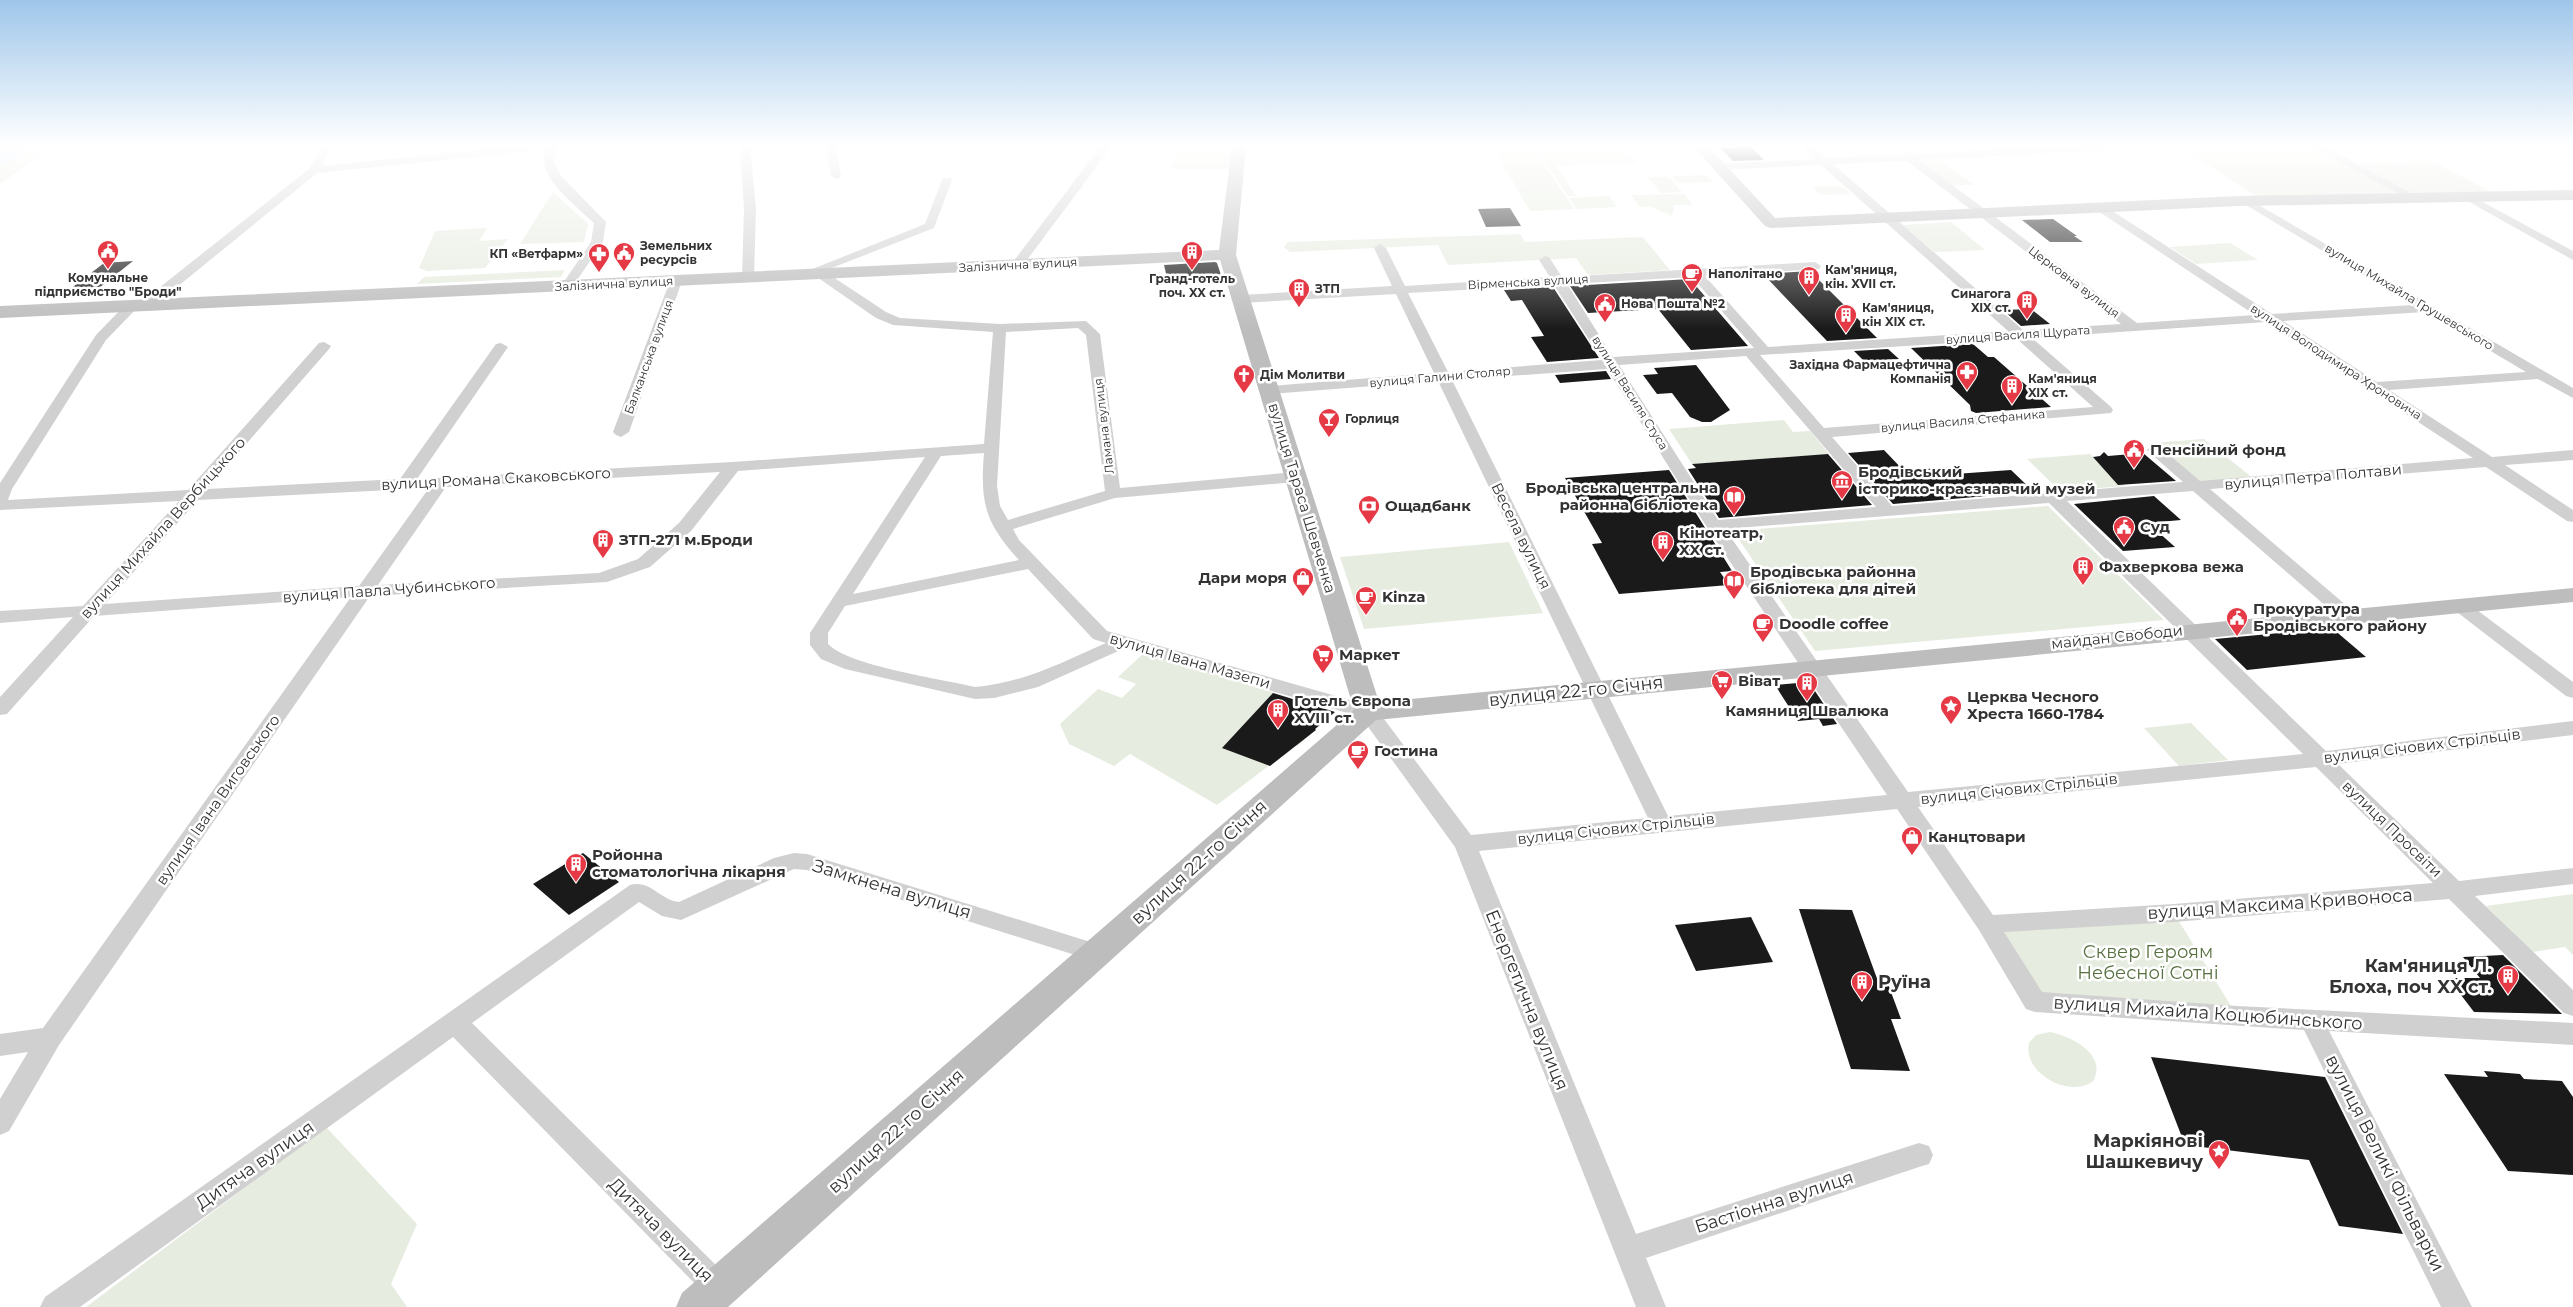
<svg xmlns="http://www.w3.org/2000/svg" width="2573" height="1307" font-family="Montserrat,sans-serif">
<rect width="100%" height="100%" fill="#fff"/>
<!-- green -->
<g fill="#e6ecdf">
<polygon points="0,146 55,146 0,184"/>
<polygon points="2179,146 2311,146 2342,163 2435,162 2495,194 2257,197"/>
<polygon points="1177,147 1231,148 1229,169 1171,169"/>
<polygon points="1624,147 1637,163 1556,166 1576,196 1568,196 1537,150"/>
<polygon points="1534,149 1574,209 1530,211 1494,150"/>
<polygon points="1939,160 1974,185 1951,186 1917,161"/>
<polygon points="1706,175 1712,182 1678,183 1672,176"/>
<polygon points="1648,177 1669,177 1682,192 1661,193"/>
<polygon points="1842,186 1851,194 1821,195 1813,187"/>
<polygon points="553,192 588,224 584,242 520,244"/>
<polygon points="1684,194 1693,205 1674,205 1672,216 1650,206 1640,207 1631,195"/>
<polygon points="1609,196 1617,207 1576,209 1569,198"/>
<polygon points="1951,222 1985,250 1935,252 1903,225"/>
<polygon points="487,228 479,241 508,239 485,268 427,271 419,268 435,231"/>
<polygon points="1520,234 1525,242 1643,237 1670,270 1588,275 1576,258 1448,265 1438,245 1290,252 1284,247 1288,242"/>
<polygon points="2230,243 2258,260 2196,264 2170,247"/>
<polygon points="565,270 561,277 417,284 424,277"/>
<polygon points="1784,420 1793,432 1810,431 1829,454 1692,464 1669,429"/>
<polygon points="2204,439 2254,479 2199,483 2151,443"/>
<polygon points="2090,454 2106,469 2109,475 2125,486 2060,491 2027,459"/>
<polygon points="2048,506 2164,620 1815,651 1733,531"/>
<polygon points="1509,542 1543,613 1364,629 1340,557"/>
<polygon points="1145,652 1335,712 1298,746 1296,745 1217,805 1130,754 1114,766 1069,744 1060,724 1098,689 1122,698 1136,684 1118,677"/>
<polygon points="2191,723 2228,760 2179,766 2144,728"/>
<polygon points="2573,894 2573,955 2565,947 2532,952 2486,906"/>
<polygon points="2174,913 2237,1016 2035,1002 1987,924"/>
<path d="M2050 1032C2071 1036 2108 1055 2093 1081 2070 1099 2022 1073 2029 1043L2036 1035Z"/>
<polygon points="326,1127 417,1224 391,1284 407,1307 86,1307"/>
</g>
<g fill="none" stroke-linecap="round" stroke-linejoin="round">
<!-- river -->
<polygon fill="#cfe2ee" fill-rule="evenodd" points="3,146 28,146 8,163 0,165 0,148"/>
</g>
<!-- building -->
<g fill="#1a1a1a">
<polygon points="1751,147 1764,160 1733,161 1720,148"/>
<polygon points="1510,208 1521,226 1486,227 1478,209"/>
<polygon points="2053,219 2077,236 2074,236 2083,242 2050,242 2022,220"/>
<polygon points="133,261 99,288 69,290 104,263"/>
<polygon points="1215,262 1217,263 1222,278 1168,282 1164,265"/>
<polygon points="1810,271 1877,338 1827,341 1763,274"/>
<polygon points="1690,279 1748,346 1691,350 1658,309 1588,313 1570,286"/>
<polygon points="1553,287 1599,358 1547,362 1531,337 1544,336 1522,300 1511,301 1504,290"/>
<polygon points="2031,309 2050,324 2021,326 2003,310"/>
<polygon points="1973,344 1988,357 1994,357 2051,407 1976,413 1971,411 1970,405 1911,348"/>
<polygon points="1888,349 1899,359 1864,361 1854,351"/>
<polygon points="1696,365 1730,410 1711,422 1702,422 1690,417 1672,393 1657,394 1643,375 1658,374 1654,368"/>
<polygon points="1606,371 1611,379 1560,383 1555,375"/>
<polygon points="1884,450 1904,471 1949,467 1955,474 2011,470 2034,492 1893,504 1848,453"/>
<polygon points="2104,452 2108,456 2143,453 2176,481 2118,485 2093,457 2100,456"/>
<polygon points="1828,454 1872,505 1719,518 1688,469 1696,468 1692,464"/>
<polygon points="1669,470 1732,571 1720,572 1729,585 1619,594 1592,544 1602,543 1565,478"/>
<polygon points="2154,496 2181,520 2148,523 2175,547 2123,551 2074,504"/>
<polygon points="2332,628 2366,657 2247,670 2215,639"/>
<polygon points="1809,682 1837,724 1823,726 1819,719 1798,721 1775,685"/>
<polygon points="1273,693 1335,712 1315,729 1316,730 1270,766 1222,748"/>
<polygon points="583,853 619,882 569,915 533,884"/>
<polygon points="1799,909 1852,910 1879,984 1888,984 1901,1019 1891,1019 1910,1071 1851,1069"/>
<polygon points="1751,917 1773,962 1696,971 1675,925"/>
<polygon points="2503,955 2562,1014 2474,1012 2448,978 2480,978 2463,957"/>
<polygon points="2151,1057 2325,1077 2403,1234 2339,1226 2309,1160 2185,1145"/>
<polygon points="2484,1071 2520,1074 2524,1079 2562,1081 2573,1097 2573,1175 2508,1171 2444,1074 2488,1077"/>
</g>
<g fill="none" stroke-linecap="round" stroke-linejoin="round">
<!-- street -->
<g fill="#d0d0d0" fill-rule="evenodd">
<polygon points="322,146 332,146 322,166 517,146 537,148 532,151 317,173 150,309 140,309 138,306 140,303 310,168"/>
<path d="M548 146H558L554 162 561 176 606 222 603 242 571 289 567 290 561 286 591 242 594 223C580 210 545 182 544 162 543 157 546 151 548 146Z"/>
<polygon points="740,146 750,146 756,209 754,278 748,282 742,278 744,209"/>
<polygon points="826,146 836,146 841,176 840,178 836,179 831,176"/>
<polygon points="1101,146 1112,146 1021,268 1013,268 1011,265 1013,262"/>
<path d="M1801 146H1813L1826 158 1901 154 1906 152 1911 154 2060 146H2134L2129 149 1919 160 2137 323 2255 315 2095 209V205H2103L2272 314 2413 305 2241 202 2239 200 2245 197 2573 388V398L2538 379 2389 390 2492 457 2573 450V460L2505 465 2573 510V522L2567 521 2486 467 2210 489 2354 612 2357 616 2354 620H2342L2193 491 2067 501 2326 751 2573 721V735L2338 764 2459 881 2573 868V884L2475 896 2573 990V1016L2564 1013 2449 899 2174 922 2004 932 2042 992 2237 1006 2573 1023V1045L2329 1031 2472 1307H2441L2304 1030 2035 1012 2026 1009 1979 930 1897 809 1479 851 1636 1234 1919 1143 1929 1146 1933 1155 1929 1164 1919 1167 1646 1258 1666 1307H1636L1455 847 1361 717 1125 648 1038 687 994 698 975 699 845 669 821 659 810 645V633L925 457 738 471 691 531 650 567 607 582 370 596 59 1045 9 1131 0 1135V1099L28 1052 0 1056V1034L43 1028 351 597 94 616 7 714 0 715V697L73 617 0 623V611L83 606 179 501 0 510V483L96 335 126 304H136L138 307 106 340 12 489 8 500 188 490 319 343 324 342 331 346 329 349 207 489 400 479 496 344 501 343 508 347 417 479 733 462 984 444 993 332 893 325 876 318 814 275 806 278 800 274 925 224 942 180 943 178H951L952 180 934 228 824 271 886 312 900 318 1000 324 1086 321 1100 334 1120 488 1296 472 1304 477 1296 482 1115 498 1013 529 1019 540 1107 631 1375 707 1471 835 1648 818 1438 381 1269 394 1262 390 1269 386 1434 373 1396 294 1241 303 1235 299 1241 295 1392 286 1374 248 1380 244 1386 248 1405 286 1550 277 1539 260 1545 256 1549 257 1562 277 1815 262 1821 266 1819 269 1705 276 1768 347 2008 331 1821 165 1719 170 1714 167 1719 164 1814 159ZM1907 161 2121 324 2023 330 1833 164ZM1692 277 1754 348 1613 357 1567 284ZM1554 285 1602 360 1448 372 1408 293ZM2425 312 2526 372 2377 382 2283 321ZM2266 322 2473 458 2200 481 2160 447H2150L2147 450 2150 453 2183 482 1892 506 1832 437 2111 413 2113 410 2111 407 2032 338ZM1078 328 1086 335 1105 491 1008 520 1000 506 997 486 1006 332ZM2017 339 2093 407 1824 428 1760 355ZM1746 356 1876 507 1718 520 1619 365ZM1607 369 1710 532 1887 795 1668 816 1452 380ZM984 453C980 503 985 523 1019 560L853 594 941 456ZM720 472 679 523 638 559 599 573 378 585 446 487ZM429 488 359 586 105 604 198 500ZM2049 503 2303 754 1908 792 1725 529ZM1028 569 1093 639 1106 643C1063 662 1023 683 975 687 942 679 849 666 828 644V633L845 606ZM2316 767 2433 883 2174 904 1993 915 1918 807Z"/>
<polygon points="2310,146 2324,146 2420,198 2414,201 2410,200"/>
<polygon points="2468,194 2573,251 2573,260 2464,199 2462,197"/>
<polygon points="676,277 682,281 629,432 621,437 616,435 613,432 670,281"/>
<polygon points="2459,600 2465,601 2573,682 2573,698 2566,696 2453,609 2450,605 2453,601"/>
<path d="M794 853 807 854 1097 944 1105 946 1109 953 1105 960 1097 962 807 870 794 869 681 920 662 916 639 902 472 1023 729 1278 734 1288 729 1298 719 1302 709 1298 453 1037 80 1307H40L45 1297 630 885C650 879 660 900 679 902L774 858Z"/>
</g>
<!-- secondary -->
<g fill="#bdbdbd" fill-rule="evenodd">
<polygon points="1232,146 1246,146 1236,255 1379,702 2573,588 2573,602 1376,720 728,1307 676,1307 682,1293 1354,710 1220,260 0,318 0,306 1219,250"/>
<polygon points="1693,146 1708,146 1775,218 2238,196 2573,190 2573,200 2238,206 1771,228 1765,226"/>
</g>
</g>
<!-- sky -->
<linearGradient id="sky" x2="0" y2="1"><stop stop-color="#9ec6ea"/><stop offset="0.44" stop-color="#fff"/><stop offset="1" stop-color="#fff" stop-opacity="0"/></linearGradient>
<rect width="2573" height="329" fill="url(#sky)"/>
<!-- icons -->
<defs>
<g id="civic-pin" transform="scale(1.125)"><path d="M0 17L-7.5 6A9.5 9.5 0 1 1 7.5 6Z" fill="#e63946" stroke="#fff"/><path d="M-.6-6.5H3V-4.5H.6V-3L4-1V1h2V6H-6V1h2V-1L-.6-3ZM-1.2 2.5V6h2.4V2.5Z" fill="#fff"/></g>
<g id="building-pin" transform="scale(1.125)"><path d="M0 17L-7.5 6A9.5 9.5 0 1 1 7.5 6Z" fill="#e63946" stroke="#fff"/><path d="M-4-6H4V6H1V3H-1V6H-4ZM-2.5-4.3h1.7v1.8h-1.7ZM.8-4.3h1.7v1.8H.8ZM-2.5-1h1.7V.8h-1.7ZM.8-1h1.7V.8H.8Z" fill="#fff"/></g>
<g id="pharmacy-pin" transform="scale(1.125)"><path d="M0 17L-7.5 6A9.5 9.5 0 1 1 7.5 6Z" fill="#e63946" stroke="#fff"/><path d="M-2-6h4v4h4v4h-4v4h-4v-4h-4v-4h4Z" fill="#fff"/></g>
<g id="cafe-pin" transform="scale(1.125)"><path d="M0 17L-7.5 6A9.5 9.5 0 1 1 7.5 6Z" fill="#e63946" stroke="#fff"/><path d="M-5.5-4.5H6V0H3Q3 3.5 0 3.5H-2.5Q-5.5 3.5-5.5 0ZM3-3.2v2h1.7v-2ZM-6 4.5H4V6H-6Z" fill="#fff"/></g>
<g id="church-pin" transform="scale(1.125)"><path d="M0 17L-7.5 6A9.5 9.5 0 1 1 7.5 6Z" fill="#e63946" stroke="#fff"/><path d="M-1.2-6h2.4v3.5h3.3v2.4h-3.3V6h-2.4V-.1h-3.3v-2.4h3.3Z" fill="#fff"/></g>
<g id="bar-pin" transform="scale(1.125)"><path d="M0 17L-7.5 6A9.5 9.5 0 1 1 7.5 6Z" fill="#e63946" stroke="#fff"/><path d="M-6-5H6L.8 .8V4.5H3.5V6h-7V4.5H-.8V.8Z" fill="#fff"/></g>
<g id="museum-pin" transform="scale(1.125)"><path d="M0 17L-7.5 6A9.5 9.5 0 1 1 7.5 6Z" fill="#e63946" stroke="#fff"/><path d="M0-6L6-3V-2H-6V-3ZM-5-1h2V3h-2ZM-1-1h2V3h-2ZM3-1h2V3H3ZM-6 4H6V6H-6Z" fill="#fff"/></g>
<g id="library-pin" transform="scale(1.125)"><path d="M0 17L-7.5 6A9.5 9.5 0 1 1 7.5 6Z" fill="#e63946" stroke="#fff"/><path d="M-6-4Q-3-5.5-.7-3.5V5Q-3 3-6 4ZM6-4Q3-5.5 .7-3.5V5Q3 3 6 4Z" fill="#fff"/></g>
<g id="bank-pin" transform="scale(1.125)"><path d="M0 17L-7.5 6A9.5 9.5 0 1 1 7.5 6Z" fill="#e63946" stroke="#fff"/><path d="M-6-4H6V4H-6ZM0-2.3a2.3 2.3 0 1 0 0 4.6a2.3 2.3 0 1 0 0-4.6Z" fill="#fff"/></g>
<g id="shop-pin" transform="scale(1.125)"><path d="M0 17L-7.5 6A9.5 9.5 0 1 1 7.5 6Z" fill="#e63946" stroke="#fff"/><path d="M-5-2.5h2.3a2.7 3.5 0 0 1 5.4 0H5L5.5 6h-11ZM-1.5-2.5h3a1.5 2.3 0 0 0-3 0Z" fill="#fff"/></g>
<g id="supermarket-pin" transform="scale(1.125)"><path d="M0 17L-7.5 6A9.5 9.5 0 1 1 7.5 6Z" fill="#e63946" stroke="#fff"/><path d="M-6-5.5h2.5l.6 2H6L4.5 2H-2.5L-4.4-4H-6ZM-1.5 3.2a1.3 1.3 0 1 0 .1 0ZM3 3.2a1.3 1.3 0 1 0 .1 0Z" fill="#fff"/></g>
<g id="sight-pin" transform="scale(1.125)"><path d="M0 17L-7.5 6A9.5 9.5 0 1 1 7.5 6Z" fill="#e63946" stroke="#fff"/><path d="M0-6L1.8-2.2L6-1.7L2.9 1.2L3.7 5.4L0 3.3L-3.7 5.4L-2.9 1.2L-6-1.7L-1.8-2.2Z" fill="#fff"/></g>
</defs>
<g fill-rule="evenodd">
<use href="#civic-pin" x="108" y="251"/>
<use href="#building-pin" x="1192" y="252"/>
<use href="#civic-pin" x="624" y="253"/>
<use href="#pharmacy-pin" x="599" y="254"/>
<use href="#cafe-pin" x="1692" y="274"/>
<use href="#building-pin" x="1809" y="277"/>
<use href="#building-pin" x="1299" y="289"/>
<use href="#building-pin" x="2027" y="301"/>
<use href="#civic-pin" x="1605" y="304"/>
<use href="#building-pin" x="1846" y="315"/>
<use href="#pharmacy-pin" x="1967" y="372"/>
<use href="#church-pin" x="1244" y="375"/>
<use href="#building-pin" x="2012" y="386"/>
<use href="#bar-pin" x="1329" y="419"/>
<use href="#civic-pin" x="2134" y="450"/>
<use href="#museum-pin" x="1842" y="481"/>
<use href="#library-pin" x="1734" y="497"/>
<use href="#bank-pin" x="1369" y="506"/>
<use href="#civic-pin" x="2124" y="527"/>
<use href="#building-pin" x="603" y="540"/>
<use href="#building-pin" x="1663" y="542"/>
<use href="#building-pin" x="2083" y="567"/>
<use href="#shop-pin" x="1303" y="578"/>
<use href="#library-pin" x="1734" y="581"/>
<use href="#cafe-pin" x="1366" y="597"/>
<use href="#civic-pin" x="2237" y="618"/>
<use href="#cafe-pin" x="1763" y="624"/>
<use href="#supermarket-pin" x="1323" y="655"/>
<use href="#supermarket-pin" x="1722" y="681"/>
<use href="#building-pin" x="1807" y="683"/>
<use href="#sight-pin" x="1951" y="706"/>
<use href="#building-pin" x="1278" y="710"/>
<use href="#cafe-pin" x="1358" y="751"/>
<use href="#shop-pin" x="1912" y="837"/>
<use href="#building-pin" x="576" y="864"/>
<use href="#building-pin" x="2508" y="976"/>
<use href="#building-pin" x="1862" y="982"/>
<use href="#sight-pin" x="2219" y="1151"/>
</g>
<g text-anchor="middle" stroke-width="5" stroke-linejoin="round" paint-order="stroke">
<!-- far-poi labels -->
<g font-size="12" font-weight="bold" fill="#333" stroke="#fff" text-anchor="start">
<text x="640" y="250">Земельних<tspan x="640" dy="14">ресурсів</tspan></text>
<text x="583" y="258" text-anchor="end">КП «Ветфарм»</text>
<text x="1825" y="274">Кам'яниця,<tspan x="1825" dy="14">кін. XVII ст.</tspan></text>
<text x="1708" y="278">Наполітано</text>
<text x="108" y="282" text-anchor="middle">Комунальне<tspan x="108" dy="14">підприємство "Броди"</tspan></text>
<text x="1192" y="283" text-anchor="middle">Гранд-готель<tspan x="1192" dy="14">поч. XX ст.</tspan></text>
<text x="1315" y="293">ЗТП</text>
<text x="2011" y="298" text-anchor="end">Синагога<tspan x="2011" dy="14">XIX ст.</tspan></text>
<text x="1621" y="308">Нова Пошта №2</text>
<text x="1862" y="312">Кам'яниця,<tspan x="1862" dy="14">кін XIX ст.</tspan></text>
<text x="1951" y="369" text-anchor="end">Західна Фармацефтична<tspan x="1951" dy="14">Компанія</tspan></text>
<text x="1260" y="379">Дім Молитви</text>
<text x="2028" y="383">Кам'яниця<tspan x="2028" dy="14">XIX ст.</tspan></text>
<text x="1345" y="423">Горлиця</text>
</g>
<!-- far-street labels -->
<g font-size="12" fill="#333" stroke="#fff">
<text transform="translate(1018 265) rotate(-3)" y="4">Залізнична вулиця</text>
<text transform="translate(1528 282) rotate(-3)" y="4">Вірменська вулиця</text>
<text transform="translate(2074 282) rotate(37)" y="4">Церковна вулиця</text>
<text transform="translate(614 284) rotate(-3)" y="4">Залізнична вулиця</text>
<text transform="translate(2409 297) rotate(31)" y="4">вулиця Михайла Грушевського</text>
<text transform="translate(2018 335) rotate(-4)" y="4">вулиця Василя Щурата</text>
<text transform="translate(649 357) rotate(-70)" y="4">Балканська вулиця</text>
<text transform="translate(2336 362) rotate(33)" y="4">вулиця Володимира Хроновича</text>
<text transform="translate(1440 377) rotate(-5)" y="4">вулиця Галини Столяр</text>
<text transform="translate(1630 393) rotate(58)" y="4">вулиця Василя Стуса</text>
<text transform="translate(1963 421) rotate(-5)" y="4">вулиця Василя Стефаника</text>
<text transform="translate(1104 426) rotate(-97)" y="4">Ламана вулиця</text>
</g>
<!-- poi labels -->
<g font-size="15" font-weight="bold" fill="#333" stroke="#fff" text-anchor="start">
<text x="2150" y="455">Пенсійний фонд</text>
<text x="1858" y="477">Бродівський<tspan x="1858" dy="17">історико-краєзнавчий музей</tspan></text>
<text x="1718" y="493" text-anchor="end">Бродівська центральна<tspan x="1718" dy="17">районна бібліотека</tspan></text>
<text x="1385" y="511">Ощадбанк</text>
<text x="2140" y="532">Cуд</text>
<text x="1679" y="538">Кінотеатр,<tspan x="1679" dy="17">XX ст.</tspan></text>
<text x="619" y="545">ЗТП-271 м.Броди</text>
<text x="2099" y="572">Фахверкова вежа</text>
<text x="1750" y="577">Бродівська районна<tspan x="1750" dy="17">бібліотека для дітей</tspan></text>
<text x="1287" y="583" text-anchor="end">Дари моря</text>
<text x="1382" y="602">Kinza</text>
<text x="2253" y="614">Прокуратура<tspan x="2253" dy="17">Бродівського району</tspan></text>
<text x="1779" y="629">Doodle coffee</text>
<text x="1339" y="660">Маркет</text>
<text x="1738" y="686">Віват</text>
<text x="1967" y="702">Церква Чесного<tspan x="1967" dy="17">Хреста 1660-1784</tspan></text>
<text x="1294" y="706">Готель Європа<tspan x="1294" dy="17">XVIII ст.</tspan></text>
<text x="1807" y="716" text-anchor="middle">Камяниця Швалюка</text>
<text x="1374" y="756">Гостина</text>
<text x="1928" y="842">Канцтовари</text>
<text x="592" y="860">Ройонна<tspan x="592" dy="17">стоматологічна лікарня</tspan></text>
</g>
<!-- street labels -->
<g font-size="15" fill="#333" stroke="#fff">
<text transform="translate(2313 477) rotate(-5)" y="5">вулиця Петра Полтави</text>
<text transform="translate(496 479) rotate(-3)" y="5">вулиця Романа Скаковського</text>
<text transform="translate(1302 498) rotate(73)" y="5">вулиця Тараса Шевченка</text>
<text transform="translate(163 528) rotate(-48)" y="5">вулиця Михайла Вербицького</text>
<text transform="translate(1521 536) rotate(64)" y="5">Весела вулиця</text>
<text transform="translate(389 590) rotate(-4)" y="5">вулиця Павла Чубинського</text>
<text transform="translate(2117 637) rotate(-6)" y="5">майдан Свободи</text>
<text transform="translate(1190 661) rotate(16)" y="5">вулиця Івана Мазепи</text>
<text transform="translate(2422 746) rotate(-7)" y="5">вулиця Січових Стрільців</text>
<text transform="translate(2019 789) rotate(-6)" y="5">вулиця Січових Стрільців</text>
<text transform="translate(218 800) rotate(-55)" y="5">вулиця Івана Виговського</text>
<text transform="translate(1616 829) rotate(-6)" y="5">вулиця Січових Стрільців</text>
<text transform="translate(2392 829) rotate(44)" y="5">вулиця Просвіти</text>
</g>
<!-- near-street labels -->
<g font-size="18" fill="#333" stroke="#fff">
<text transform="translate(1576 691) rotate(-6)" y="6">вулиця 22-го Січня</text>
<text transform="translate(1199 862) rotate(-42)" y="6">вулиця 22-го Січня</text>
<text transform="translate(892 889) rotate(17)" y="6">Замкнена вулиця</text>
<text transform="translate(2280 904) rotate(-4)" y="6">вулиця Максима Кривоноса</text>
<text transform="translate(1527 1000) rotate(68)" y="6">Енергетична вулиця</text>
<text transform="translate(2208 1013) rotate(4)" y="6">вулиця Михайла Коцюбинського</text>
<text transform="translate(896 1131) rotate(-42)" y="6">вулиця 22-го Січня</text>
<text transform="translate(2385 1163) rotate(63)" y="6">вулиця Великі Фільварки</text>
<text transform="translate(255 1165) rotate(-35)" y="6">Дитяча вулиця</text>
<text transform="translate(1774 1202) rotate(-18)" y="6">Бастіонна вулиця</text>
<text transform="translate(661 1230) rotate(45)" y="6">Дитяча вулиця</text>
</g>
<!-- near-park labels -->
<g font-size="18" fill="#56703f" stroke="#fff">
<text x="2148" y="958">Сквер Героям<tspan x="2148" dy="21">Небесної Сотні</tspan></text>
</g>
<!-- near-poi labels -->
<g font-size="18" font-weight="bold" fill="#333" stroke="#fff" text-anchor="end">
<text x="2492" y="972">Кам'яниця Л.<tspan x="2492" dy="21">Блоха, поч XX ст.</tspan></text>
<text x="1878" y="988" text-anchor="start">Руїна</text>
<text x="2203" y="1147">Маркіянові<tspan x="2203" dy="21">Шашкевичу</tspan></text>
</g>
</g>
</svg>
